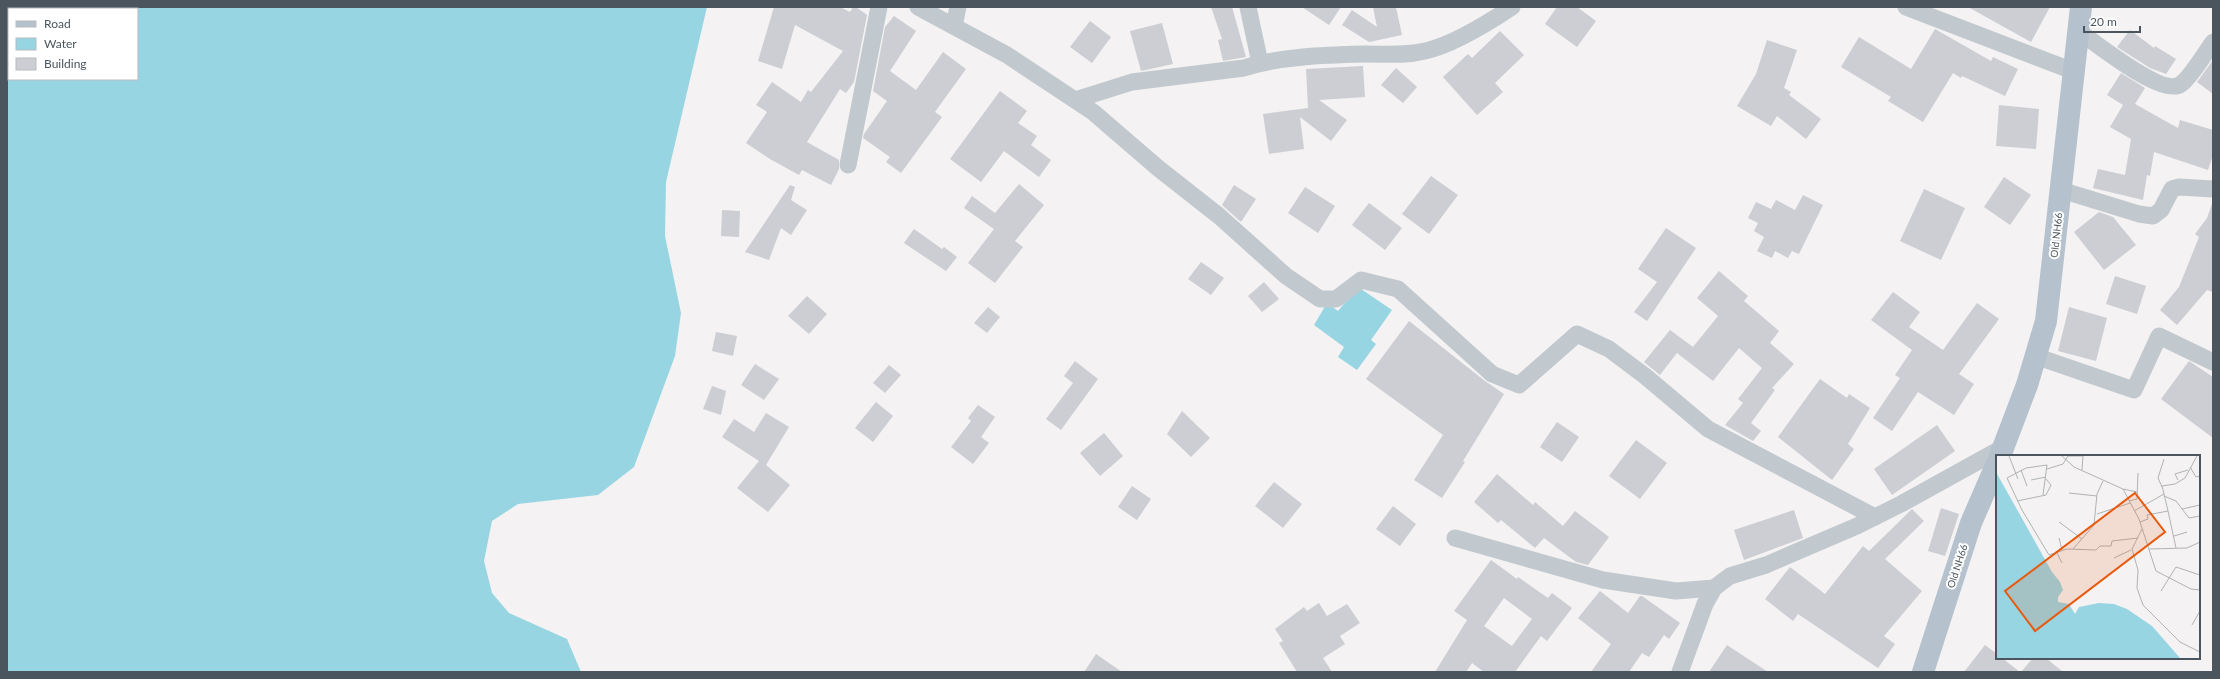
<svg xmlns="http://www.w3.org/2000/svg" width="2220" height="679" font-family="Lato,sans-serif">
<rect width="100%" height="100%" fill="#f4f2f2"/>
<!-- water -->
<g fill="#98d5e3" fill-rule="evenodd">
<path d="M7 7H707L666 182 665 236 681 313 675 356 634 467 598 495 518 504 492 521 484 561 492 593 509 613 567 639 581 672H7ZM9 9H137V79H9Z"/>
<polygon points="1358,287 1392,310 1371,340 1376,344 1357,370 1338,357 1344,347 1314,325 1327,303 1338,311"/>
</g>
<!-- building -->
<g fill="#ccced3" fill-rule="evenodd">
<polygon points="774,7 840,7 850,12 853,7 856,7 867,15 854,82 846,93 840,89 807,142 839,160 839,169 831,185 802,170 799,175 770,159 746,143 767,112 756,105 772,82 801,102 808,90 811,92 843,51 795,25 782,69 758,61"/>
<polygon points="1211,7 1232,7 1246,57 1223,61 1218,40 1222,39"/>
<polygon points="1302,7 1341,7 1329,25"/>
<polygon points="1373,7 1396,7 1402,35 1369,42 1342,25 1352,10 1377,27"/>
<polygon points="1557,7 1577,7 1596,21 1577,47 1545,24"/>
<polygon points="1968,7 2050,7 2031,42"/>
<polygon points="894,16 916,31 890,71 916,90 943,52 966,69 935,112 942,117 901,173 886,162 890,157 863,138 864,134 887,101 873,91 885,27"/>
<polygon points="1090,21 1111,37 1092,63 1070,47"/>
<polygon points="1162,23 1173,64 1141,71 1130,31"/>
<polygon points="1935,29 1991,61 1993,57 2018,69 2005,96 1962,76 1961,78 1953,73 1923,122 1888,101 1891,97 1841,67 1859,37 1911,69"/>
<polygon points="2130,30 2154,48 2155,46 2176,59 2166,74 2150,68 2117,47"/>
<polygon points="1500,31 1524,55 1495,83 1503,92 1477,115 1443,77 1468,54 1472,58"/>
<polygon points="1767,40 1797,50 1784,88 1791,92 1789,95 1821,119 1806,139 1777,116 1771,126 1737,106 1756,74"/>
<polygon points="2213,60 2213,94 2197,82"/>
<polygon points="1363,66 1365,97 1319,100 1347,120 1331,141 1300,117 1304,149 1269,154 1263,114 1308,108 1306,69"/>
<polygon points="1396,68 1417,87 1403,103 1381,85"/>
<polygon points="2121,73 2145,88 2135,104 2178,128 2180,120 2213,130 2213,155 2208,170 2154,152 2150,176 2147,175 2143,200 2093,188 2098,169 2125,175 2131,139 2110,127 2123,105 2107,95"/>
<polygon points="1000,91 1027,111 1018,123 1037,136 1031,145 1051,160 1039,177 1004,151 981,182 950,159"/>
<polygon points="1999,105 2039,109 2036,149 1996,146"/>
<polygon points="1431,176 1458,195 1429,234 1402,214"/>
<polygon points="2004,177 2031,195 2010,225 1984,207"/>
<polygon points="1019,184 1044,205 1015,241 1023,247 995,283 968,263 994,229 964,208 972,196 995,213"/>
<polygon points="790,185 795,187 791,200 807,210 791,235 781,228 769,260 745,252"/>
<polygon points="1234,185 1256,199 1241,222 1222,205"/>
<polygon points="1305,187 1335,206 1318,233 1288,213"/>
<polygon points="1924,189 1965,208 1941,260 1900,241"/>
<polygon points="1803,195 1823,205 1799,254 1792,251 1788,258 1775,251 1772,258 1757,251 1764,237 1754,231 1758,223 1748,218 1756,202 1771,209 1776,200 1795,210"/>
<polygon points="1369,203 1402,228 1385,250 1352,225"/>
<polygon points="2212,204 2213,292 2207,290 2177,325 2160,310 2179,287 2199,237 2195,234 2207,218"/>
<polygon points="722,210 740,211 739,237 721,236"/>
<polygon points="2099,212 2113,217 2136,245 2104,270 2074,232"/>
<polygon points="1666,228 1696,248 1647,321 1634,312 1657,282 1638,269"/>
<polygon points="914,229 942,249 944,247 957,257 946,271 904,243"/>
<polygon points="1201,262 1224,278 1211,295 1188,279"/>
<polygon points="1719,271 1748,296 1744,301 1779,331 1770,343 1794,364 1772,388 1775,390 1751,423 1761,431 1753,441 1725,425 1743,403 1738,399 1762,368 1739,348 1713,381 1677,353 1660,375 1644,362 1670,330 1693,347 1718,316 1697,298"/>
<polygon points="2115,276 2146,286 2137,314 2106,304"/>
<polygon points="1264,282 1279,299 1262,312 1248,296"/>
<polygon points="1893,292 1920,312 1909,327 1943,350 1977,303 1999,319 1959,374 1974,384 1954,415 1918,392 1892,431 1873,418 1900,378 1895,375 1912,350 1871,320"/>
<polygon points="807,296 827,314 809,334 788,316"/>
<polygon points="988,307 1000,317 987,333 974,323"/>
<polygon points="2069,307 2107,318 2096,361 2058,351"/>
<polygon points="1409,321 1485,381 1504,394 1463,461 1465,462 1442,498 1414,480 1443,435 1366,379"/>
<polygon points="716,332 737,336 733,356 712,351"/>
<polygon points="1075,361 1098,379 1061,430 1046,419 1073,383 1064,376"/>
<polygon points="2189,361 2213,377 2213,438 2161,399"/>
<polygon points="755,364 779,379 764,400 741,385"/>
<polygon points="889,365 901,375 885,393 873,383"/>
<polygon points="1820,379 1847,398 1849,394 1870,408 1848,444 1854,449 1832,480 1778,437"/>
<polygon points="712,386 726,391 721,415 703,409"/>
<polygon points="876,402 893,416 873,442 855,428"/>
<polygon points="978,405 995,417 981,437 989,443 973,464 951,447 971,421 968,418"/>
<polygon points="1182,411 1210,438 1191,457 1167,434"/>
<polygon points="766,413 789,427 766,465 790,485 768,512 737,488 759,461 722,437 734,419 754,432"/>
<polygon points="1557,422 1579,437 1562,462 1540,447"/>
<polygon points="1937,425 1955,451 1892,495 1874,469"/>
<polygon points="1104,433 1123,456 1100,476 1080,453"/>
<polygon points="1636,440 1667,463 1640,499 1609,476"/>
<polygon points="1497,474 1533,505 1535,502 1563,526 1575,511 1609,537 1588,565 1576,562 1544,538 1535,548 1501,520 1498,523 1474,502"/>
<polygon points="1274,482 1302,504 1283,528 1255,506"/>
<polygon points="1132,486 1151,499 1137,520 1118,507"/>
<polygon points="1393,506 1416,524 1400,546 1376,529"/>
<polygon points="1941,508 1959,514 1945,556 1928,551"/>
<polygon points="1912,509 1924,521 1885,559 1922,591 1884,636 1895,644 1878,668 1798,614 1793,621 1765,599 1790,567 1825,594 1863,546 1869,551"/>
<polygon points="1794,510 1803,538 1744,560 1734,530"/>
<path d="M1491 560 1517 579 1518 577 1548 598 1552 593 1572 608 1547 641 1541 636 1515 672H1484L1472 663 1466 672H1435L1467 620 1454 611ZM1504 598 1532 619 1512 646 1484 626Z"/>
<polygon points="1600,591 1628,613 1640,596 1642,596 1680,623 1669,639 1664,635 1649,657 1642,653 1629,672 1591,672 1611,644 1578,618"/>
<polygon points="1319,603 1327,616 1347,604 1360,623 1340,636 1345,644 1323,658 1332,672 1297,672 1279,643 1283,641 1275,629 1304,607 1307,611"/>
<polygon points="1727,645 1768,672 1709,672"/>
<polygon points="1985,645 1997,654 1997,658 2002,658 2020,672 1964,672"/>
<polygon points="1096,654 1122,672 1084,672"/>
<polygon points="2033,658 2046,658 2063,672 2021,672"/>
</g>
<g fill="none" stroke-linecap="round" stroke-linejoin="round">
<!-- minor -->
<g stroke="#c1c9ce" stroke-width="17">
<polyline points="918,7 1007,55 1093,112 1158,168 1219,216 1286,276 1320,299 1336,299 1361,280 1398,289 1492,374 1519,385 1577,334 1609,349 1645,376 1708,429 1875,517"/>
<polyline points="1248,7 1260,63"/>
<polyline points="1906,7 2073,71"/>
<polyline points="954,26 958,7"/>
<path d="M2078 31C2096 43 2163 98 2181 84 2190 78 2206 52 2213 42"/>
<path d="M1075 100 1132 82 1244 68C1281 56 1325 55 1365 54 1385 54 1405 56 1425 51 1453 45 1488 23 1512 7"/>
<polyline points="848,165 879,7"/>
<polyline points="2061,190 2139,214 2153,216 2161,210 2172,189 2179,187 2213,189"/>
<polyline points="2035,356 2134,390 2159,336 2213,362"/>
<polyline points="1455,538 1603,580 1676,591 1714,588"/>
<polyline points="1680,672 1705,604 1714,588 1730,576 1766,565 1857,526 1901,504 2004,447"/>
</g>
<!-- primary -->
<g stroke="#b5c1cd" stroke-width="22">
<polyline points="2000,456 2027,385 2046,321 2081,7"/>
<polyline points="1923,672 1971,523 1997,463"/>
</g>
</g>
<g text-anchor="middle" stroke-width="4" stroke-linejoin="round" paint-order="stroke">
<!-- street labels -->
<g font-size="10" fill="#4b555d" stroke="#fff">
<text transform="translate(2056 235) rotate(-84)" y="4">Old NH66</text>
<text transform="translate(1957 566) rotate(-72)" y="4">Old NH66</text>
</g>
</g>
<!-- overview -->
<g transform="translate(1996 455)">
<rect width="204" height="204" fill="#f4f2f2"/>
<path d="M0 17 56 117 64 127 67 135 62 142V147L73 149 79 159 83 152 103 148 118 149 131 154 156 171 184 203H0Z" fill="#98d5e3"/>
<path fill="none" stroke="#b0b3b6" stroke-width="1" d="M13 1 22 24M66 1 78 12 127 34 143 64 160 116 195 134 204 135M194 12 200 22 204 21M51 14 67 9 72 1H87M25 15 31 31M86 15 87 1M35 25 50 22M182 25 179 19 192 15M166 32 162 23 168 4M127 34 141 37M73 38 101 41M47 40 51 10 30 13 11 23 26 55 53 100 71 94 100 95 104 91H115L116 86 142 83M168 41 180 46 193 63 204 61M21 46 50 40 55 30 50 24M133 46 141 44 142 18M186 54 204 50M138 56 168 39 166 31 179 29 189 23 201 1M172 56 180 93M101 59 134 48M63 67 86 84M144 67 152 64 151 60 172 56 168 39M146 74 136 94 142 115 141 133 147 150 184 187 204 197M178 81 191 77M63 83 66 95M77 94 98 70 101 39 107 26M153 94 191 93 204 87M60 96 66 108M118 103 135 95M165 136 180 112 204 120M196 170 204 156"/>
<path fill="#e8590c" fill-opacity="0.15" stroke="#e8590c" stroke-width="2" d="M139 38 169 77 39 176 9 136Z"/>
<rect width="204" height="204" fill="none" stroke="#4b555d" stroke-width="2"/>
</g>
<!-- border -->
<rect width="2220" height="679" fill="none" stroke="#4b555d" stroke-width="16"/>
<!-- legend -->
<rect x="8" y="8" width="130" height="72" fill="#ffffff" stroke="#b7bbbe"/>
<rect x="16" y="21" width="20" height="6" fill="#b5c1cd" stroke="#b7bbbe"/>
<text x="44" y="28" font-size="12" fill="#4b555d">Road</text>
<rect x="16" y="38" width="20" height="12" fill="#98d5e3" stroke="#b7bbbe"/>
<text x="44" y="48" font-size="12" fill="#4b555d">Water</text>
<rect x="16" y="58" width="20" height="12" fill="#ccced3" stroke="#b7bbbe"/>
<text x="44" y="68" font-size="12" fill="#4b555d">Building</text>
<!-- scale -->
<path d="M2084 26v6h56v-6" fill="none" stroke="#4b555d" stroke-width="2"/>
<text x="2090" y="26" font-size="12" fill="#4b555d" stroke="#ffffff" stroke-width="3" paint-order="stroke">20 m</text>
</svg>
